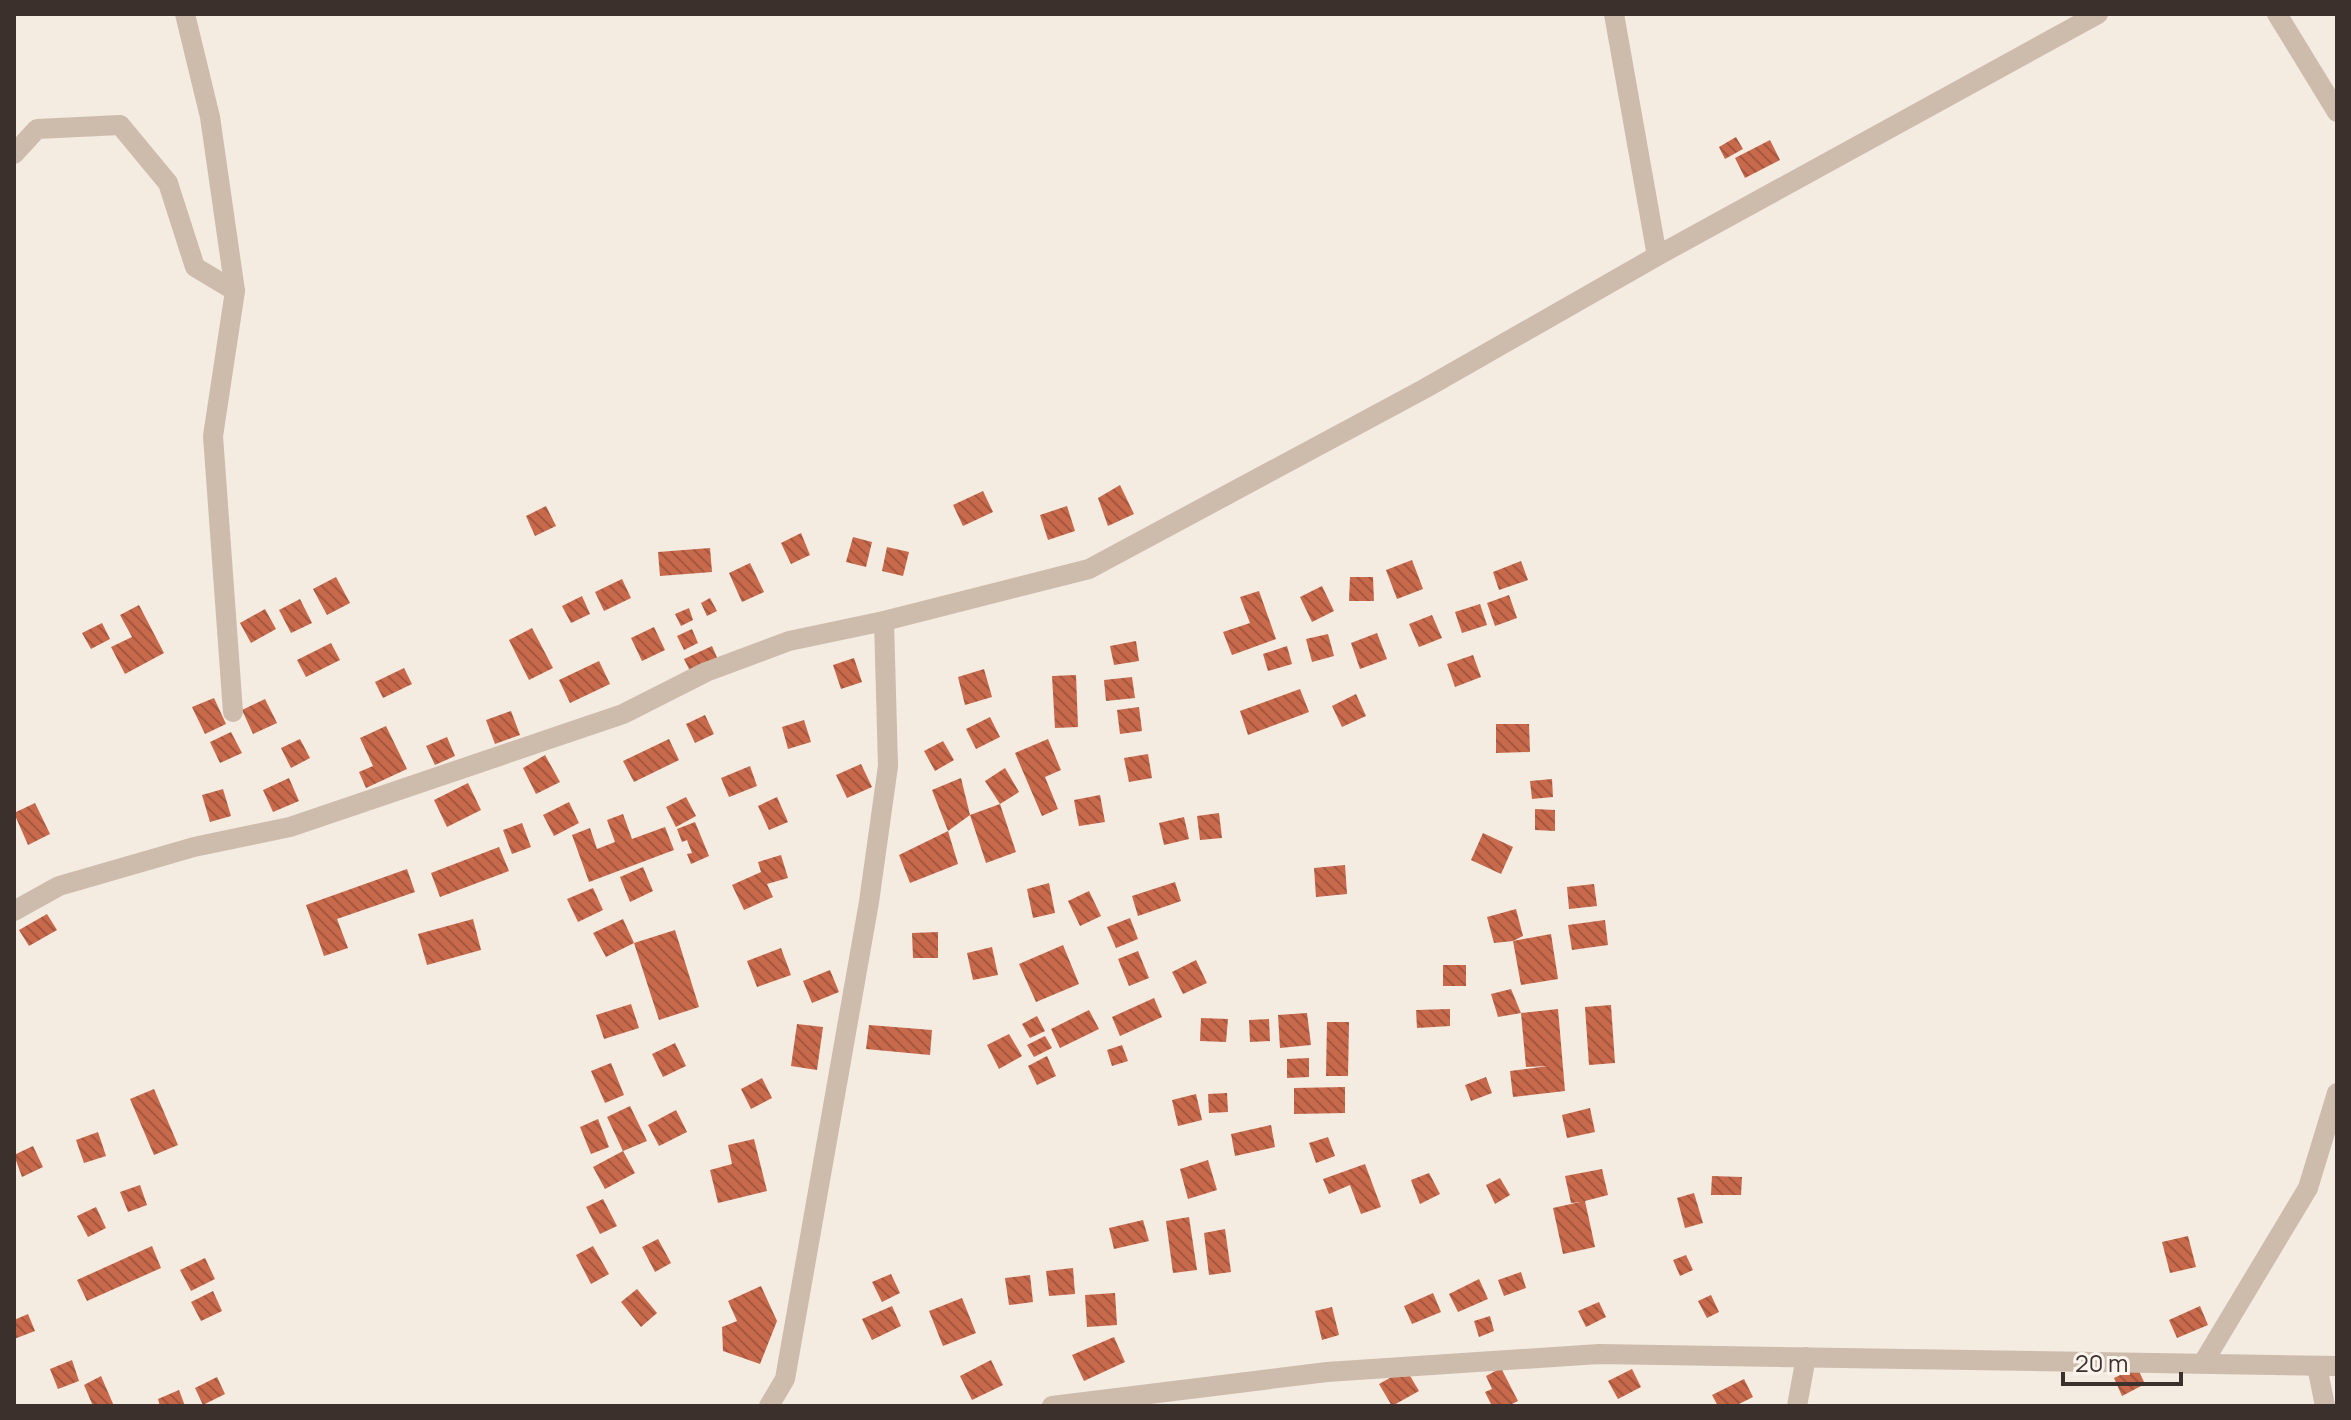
<svg xmlns="http://www.w3.org/2000/svg" width="2351" height="1420" font-family="Manrope,sans-serif">
<defs>
<pattern id="building-back-hatch" width="6" height="6" patternUnits="userSpaceOnUse" patternTransform="scale(2)"><rect width="6" height="6" fill="#c8694b"/><path d="M-1 5l2 2M0 0l6 6M5-1l2 2" fill="none" stroke="#a4573f"/></pattern>
</defs>
<rect width="100%" height="100%" fill="#f4ebe1"/>
<!-- building -->
<g fill="url(#building-back-hatch)">
<polygon points="1736,137 1743,149 1725,159 1719,147"/>
<polygon points="1770,140 1780,160 1745,178 1735,158"/>
<polygon points="1120,485 1134,514 1108,526 1098,498"/>
<polygon points="983,491 993,512 963,526 953,505"/>
<polygon points="546,506 556,526 535,536 526,516"/>
<polygon points="1067,506 1075,531 1048,540 1040,515"/>
<polygon points="801,533 810,555 791,564 781,543"/>
<polygon points="853,537 872,542 866,567 846,562"/>
<polygon points="887,547 909,552 903,576 882,571"/>
<polygon points="710,548 712,572 660,576 658,552"/>
<polygon points="1412,560 1423,589 1397,599 1386,570"/>
<polygon points="1521,561 1528,580 1499,590 1493,572"/>
<polygon points="750,563 764,592 742,602 729,573"/>
<polygon points="336,577 350,603 327,615 313,589"/>
<polygon points="1350,577 1373,577 1374,601 1349,601"/>
<polygon points="622,579 631,598 604,611 595,592"/>
<polygon points="1322,586 1334,611 1312,622 1300,597"/>
<polygon points="1259,591 1276,639 1232,655 1223,632 1250,623 1240,597"/>
<polygon points="1509,595 1517,618 1495,626 1487,603"/>
<polygon points="582,596 590,614 571,623 562,606"/>
<polygon points="710,598 717,611 707,616 701,603"/>
<polygon points="300,599 312,623 291,633 279,610"/>
<polygon points="1480,604 1487,625 1462,633 1455,612"/>
<polygon points="139,605 164,653 125,674 111,647 132,637 120,615"/>
<polygon points="689,608 693,620 681,626 675,614"/>
<polygon points="265,609 276,629 251,643 240,623"/>
<polygon points="1432,615 1442,638 1419,647 1409,624"/>
<polygon points="102,623 110,639 91,649 82,633"/>
<polygon points="654,627 665,650 642,661 631,638"/>
<polygon points="532,628 553,668 529,680 509,640"/>
<polygon points="692,629 698,643 684,650 677,636"/>
<polygon points="1377,633 1387,659 1360,669 1351,643"/>
<polygon points="1328,634 1334,656 1312,662 1306,639"/>
<polygon points="1136,641 1139,661 1114,665 1110,646"/>
<polygon points="331,643 340,660 306,677 297,660"/>
<polygon points="712,646 719,662 692,675 684,659"/>
<polygon points="1287,646 1292,664 1268,671 1263,654"/>
<polygon points="1473,655 1481,677 1455,687 1447,664"/>
<polygon points="854,658 862,682 841,689 833,665"/>
<polygon points="599,661 610,684 570,703 559,680"/>
<polygon points="404,668 412,684 383,698 375,682"/>
<polygon points="984,669 992,697 965,705 958,677"/>
<polygon points="1076,675 1078,727 1055,728 1052,676"/>
<polygon points="1132,677 1135,698 1106,701 1104,680"/>
<polygon points="1300,689 1309,712 1248,735 1240,711"/>
<polygon points="1356,694 1366,716 1342,727 1332,706"/>
<polygon points="214,698 226,724 205,734 192,707"/>
<polygon points="265,699 277,723 253,734 242,710"/>
<polygon points="1139,707 1142,731 1120,734 1117,710"/>
<polygon points="511,711 520,735 495,744 486,720"/>
<polygon points="705,715 714,734 695,743 686,724"/>
<polygon points="990,717 1000,737 976,749 966,729"/>
<polygon points="804,720 811,742 788,749 782,727"/>
<polygon points="1496,724 1529,724 1530,752 1496,753"/>
<polygon points="386,726 407,769 366,788 359,772 373,766 360,738"/>
<polygon points="231,732 242,753 220,763 210,742"/>
<polygon points="447,737 455,756 435,765 426,746"/>
<polygon points="300,739 310,758 291,768 281,748"/>
<polygon points="669,739 679,760 634,782 623,761"/>
<polygon points="1048,739 1061,770 1045,777 1058,809 1042,816 1015,753"/>
<polygon points="943,741 954,760 935,771 924,751"/>
<polygon points="1148,754 1152,778 1129,782 1124,758"/>
<polygon points="545,755 560,782 536,794 523,768"/>
<polygon points="861,764 872,787 847,798 836,775"/>
<polygon points="750,766 757,786 729,797 721,778"/>
<polygon points="1005,768 1019,792 1000,804 1016,852 986,863 970,815 1000,804 985,781"/>
<polygon points="289,778 299,801 273,812 263,790"/>
<polygon points="961,778 970,815 948,831 932,790"/>
<polygon points="1552,779 1553,797 1532,799 1530,781"/>
<polygon points="468,783 481,810 447,827 434,800"/>
<polygon points="223,789 231,816 210,822 202,795"/>
<polygon points="1100,795 1105,822 1079,826 1074,800"/>
<polygon points="686,797 696,816 676,827 666,807"/>
<polygon points="777,797 788,822 769,830 758,806"/>
<polygon points="569,802 579,823 554,836 543,815"/>
<polygon points="35,803 50,834 28,845 14,813"/>
<polygon points="1535,809 1555,810 1555,831 1535,830"/>
<polygon points="1219,813 1222,838 1200,840 1197,816"/>
<polygon points="623,814 632,839 665,827 674,850 589,882 572,835 590,828 597,849 615,842 607,820"/>
<polygon points="1184,817 1189,839 1164,845 1159,823"/>
<polygon points="695,822 709,856 691,864 687,854 692,853 687,840 682,842 677,829"/>
<polygon points="522,823 531,847 512,854 503,830"/>
<polygon points="948,831 958,864 910,883 899,855"/>
<polygon points="1483,833 1513,847 1501,874 1471,860"/>
<polygon points="499,847 509,871 440,897 431,873"/>
<polygon points="781,855 788,878 767,884 773,897 744,910 732,885 761,872 758,862"/>
<polygon points="1345,865 1347,894 1316,897 1314,868"/>
<polygon points="643,867 653,891 630,902 620,877"/>
<polygon points="407,869 415,892 337,919 348,948 324,956 306,905"/>
<polygon points="1175,882 1181,901 1138,916 1132,896"/>
<polygon points="1049,883 1055,913 1033,918 1027,889"/>
<polygon points="1594,884 1597,906 1569,909 1567,887"/>
<polygon points="593,888 603,910 578,922 567,899"/>
<polygon points="1089,891 1101,916 1080,926 1068,901"/>
<polygon points="1516,909 1523,936 1513,941 1494,943 1487,917"/>
<polygon points="47,914 57,930 29,946 19,930"/>
<polygon points="1130,918 1138,939 1116,948 1107,927"/>
<polygon points="473,919 481,950 427,965 418,934"/>
<polygon points="623,919 634,943 675,930 699,1007 659,1020 634,943 606,957 593,933"/>
<polygon points="1605,920 1608,945 1572,950 1568,925"/>
<polygon points="938,932 938,958 913,958 912,933"/>
<polygon points="1551,934 1558,979 1521,985 1513,941"/>
<polygon points="1063,945 1079,984 1036,1002 1019,964"/>
<polygon points="992,947 998,975 973,980 967,953"/>
<polygon points="781,948 791,975 757,987 747,961"/>
<polygon points="1138,951 1149,978 1129,986 1118,959"/>
<polygon points="1196,960 1207,983 1183,994 1172,972"/>
<rect x="1443" y="965" width="23" height="21"/>
<polygon points="830,970 839,992 812,1003 803,981"/>
<polygon points="1511,989 1521,1013 1498,1017 1491,994"/>
<polygon points="1154,998 1162,1017 1120,1036 1112,1017"/>
<polygon points="631,1004 639,1028 604,1039 596,1015"/>
<polygon points="1611,1005 1615,1063 1589,1065 1585,1007"/>
<polygon points="1450,1009 1450,1026 1417,1028 1416,1010"/>
<polygon points="1558,1009 1565,1091 1513,1097 1510,1071 1548,1066 1526,1067 1521,1013"/>
<polygon points="1089,1010 1099,1029 1060,1048 1051,1029"/>
<polygon points="1307,1013 1311,1045 1280,1048 1278,1015"/>
<polygon points="1037,1016 1045,1031 1030,1038 1022,1024"/>
<polygon points="1201,1018 1228,1019 1226,1042 1200,1041"/>
<polygon points="1269,1019 1270,1041 1250,1042 1249,1020"/>
<polygon points="1327,1022 1349,1022 1348,1076 1326,1076"/>
<polygon points="797,1024 823,1027 817,1070 791,1066"/>
<polygon points="869,1025 932,1030 930,1055 866,1049"/>
<polygon points="1009,1034 1022,1056 999,1069 987,1045"/>
<polygon points="1045,1036 1052,1048 1034,1057 1027,1045"/>
<polygon points="675,1043 686,1066 663,1077 652,1054"/>
<polygon points="1122,1045 1128,1061 1112,1066 1107,1050"/>
<polygon points="1047,1056 1056,1076 1037,1085 1028,1066"/>
<polygon points="1309,1058 1309,1077 1287,1078 1287,1059"/>
<polygon points="611,1063 624,1095 605,1103 591,1071"/>
<polygon points="1486,1077 1492,1093 1471,1101 1465,1085"/>
<polygon points="762,1078 772,1098 751,1109 741,1089"/>
<polygon points="1345,1087 1345,1113 1294,1114 1294,1088"/>
<polygon points="154,1089 178,1145 154,1155 130,1099"/>
<polygon points="1227,1093 1228,1112 1209,1113 1208,1094"/>
<polygon points="1196,1094 1202,1120 1178,1126 1172,1100"/>
<polygon points="630,1106 647,1141 623,1151 607,1117"/>
<polygon points="1590,1108 1595,1132 1567,1138 1562,1115"/>
<polygon points="676,1110 687,1132 659,1146 648,1125"/>
<polygon points="598,1119 609,1147 591,1154 580,1127"/>
<polygon points="1271,1125 1275,1147 1235,1156 1231,1134"/>
<polygon points="98,1132 106,1156 84,1163 76,1140"/>
<polygon points="1328,1137 1335,1156 1316,1163 1309,1143"/>
<polygon points="754,1139 767,1191 718,1203 710,1170 732,1164 728,1145"/>
<polygon points="33,1146 43,1167 22,1177 14,1155"/>
<polygon points="623,1151 635,1173 605,1189 593,1167"/>
<polygon points="1208,1160 1217,1190 1188,1199 1180,1169"/>
<polygon points="1365,1164 1381,1207 1361,1214 1350,1185 1329,1194 1323,1179"/>
<polygon points="1602,1169 1608,1195 1585,1201 1595,1247 1563,1254 1553,1208 1580,1202 1571,1203 1565,1176"/>
<polygon points="1429,1173 1440,1194 1420,1204 1411,1180"/>
<polygon points="1712,1176 1742,1177 1741,1195 1711,1195"/>
<polygon points="1500,1178 1510,1195 1495,1204 1486,1185"/>
<polygon points="140,1185 147,1205 128,1212 120,1192"/>
<polygon points="1694,1193 1703,1223 1685,1228 1677,1198"/>
<polygon points="603,1199 617,1226 600,1234 586,1207"/>
<polygon points="96,1207 106,1228 88,1237 77,1216"/>
<polygon points="1189,1217 1197,1270 1173,1273 1166,1221"/>
<polygon points="1143,1220 1149,1241 1114,1249 1109,1228"/>
<polygon points="1225,1229 1231,1272 1209,1275 1204,1233"/>
<polygon points="2188,1236 2196,1267 2170,1273 2162,1242"/>
<polygon points="658,1239 671,1263 655,1272 642,1247"/>
<polygon points="152,1246 161,1268 87,1301 77,1280"/>
<polygon points="593,1246 609,1274 591,1284 576,1255"/>
<polygon points="1686,1255 1693,1270 1680,1276 1673,1260"/>
<polygon points="205,1258 215,1279 191,1291 180,1270"/>
<polygon points="1073,1268 1075,1294 1049,1296 1046,1271"/>
<polygon points="1521,1272 1526,1288 1504,1296 1498,1280"/>
<polygon points="891,1274 900,1293 882,1302 872,1282"/>
<polygon points="1030,1275 1033,1302 1009,1305 1005,1278"/>
<polygon points="1479,1279 1488,1299 1458,1312 1449,1294"/>
<polygon points="761,1286 777,1321 760,1364 723,1351 722,1327 737,1321 728,1301"/>
<polygon points="637,1289 657,1313 641,1327 621,1302"/>
<polygon points="213,1291 222,1311 201,1321 191,1302"/>
<polygon points="1115,1293 1117,1325 1087,1327 1085,1295"/>
<polygon points="1433,1293 1441,1312 1412,1324 1404,1306"/>
<polygon points="1711,1295 1719,1312 1707,1318 1698,1301"/>
<polygon points="962,1298 976,1333 943,1346 929,1311"/>
<polygon points="1599,1302 1606,1317 1586,1327 1578,1311"/>
<polygon points="892,1306 901,1326 872,1340 862,1319"/>
<polygon points="2200,1306 2208,1325 2177,1338 2169,1320"/>
<polygon points="1332,1307 1339,1335 1322,1340 1315,1311"/>
<polygon points="28,1314 35,1331 14,1339 14,1320"/>
<polygon points="1490,1316 1494,1331 1479,1337 1474,1321"/>
<polygon points="1114,1337 1125,1362 1084,1381 1072,1355"/>
<polygon points="72,1360 79,1381 58,1389 50,1369"/>
<polygon points="991,1360 1003,1385 972,1400 960,1376"/>
<polygon points="2137,1367 2145,1384 2122,1396 2114,1378"/>
<polygon points="1501,1368 1518,1401 1508,1406 1492,1406 1485,1392 1492,1389 1486,1376"/>
<polygon points="1406,1369 1419,1391 1392,1406 1379,1384"/>
<polygon points="1632,1369 1641,1387 1618,1399 1608,1381"/>
<polygon points="101,1376 114,1406 93,1406 84,1385"/>
<polygon points="217,1377 225,1394 203,1405 195,1388"/>
<polygon points="1744,1379 1753,1397 1735,1406 1718,1406 1712,1395"/>
<polygon points="179,1390 185,1406 160,1406 158,1399"/>
</g>
<g fill="none" stroke-linecap="round" stroke-linejoin="round">
<!-- minor -->
<g stroke="#cdbbac" stroke-width="20">
<polyline points="185,14 210,117 235,291 213,436 233,712"/>
<polyline points="1614,14 1657,256"/>
<polyline points="2277,14 2337,112"/>
<polyline points="14,154 37,129 120,125 168,183 195,267 235,291"/>
<polyline points="14,911 59,886 194,847 290,827 623,714 706,672 789,641 884,621 1089,569 1424,389 1657,256 2098,14"/>
<polyline points="2203,1363 2308,1188 2337,1093"/>
<polyline points="2317,1366 2325,1406"/>
<polyline points="769,1406 785,1379 869,902 888,766 884,621"/>
<polyline points="1052,1406 1327,1372 1599,1354 2337,1366"/>
<polyline points="1797,1406 1806,1357"/>
</g>
</g>
<!-- border -->
<rect width="2351" height="1420" fill="none" stroke="#3b302b" stroke-width="32"/>
<!-- scale -->
<path d="M2063 1372v12h118v-12" fill="none" stroke="#3b302b" stroke-width="4"/>
<text x="2075" y="1372" font-size="24" fill="#3b302b" stroke="#fbf5ee" stroke-width="6" paint-order="stroke">20 m</text>
</svg>
